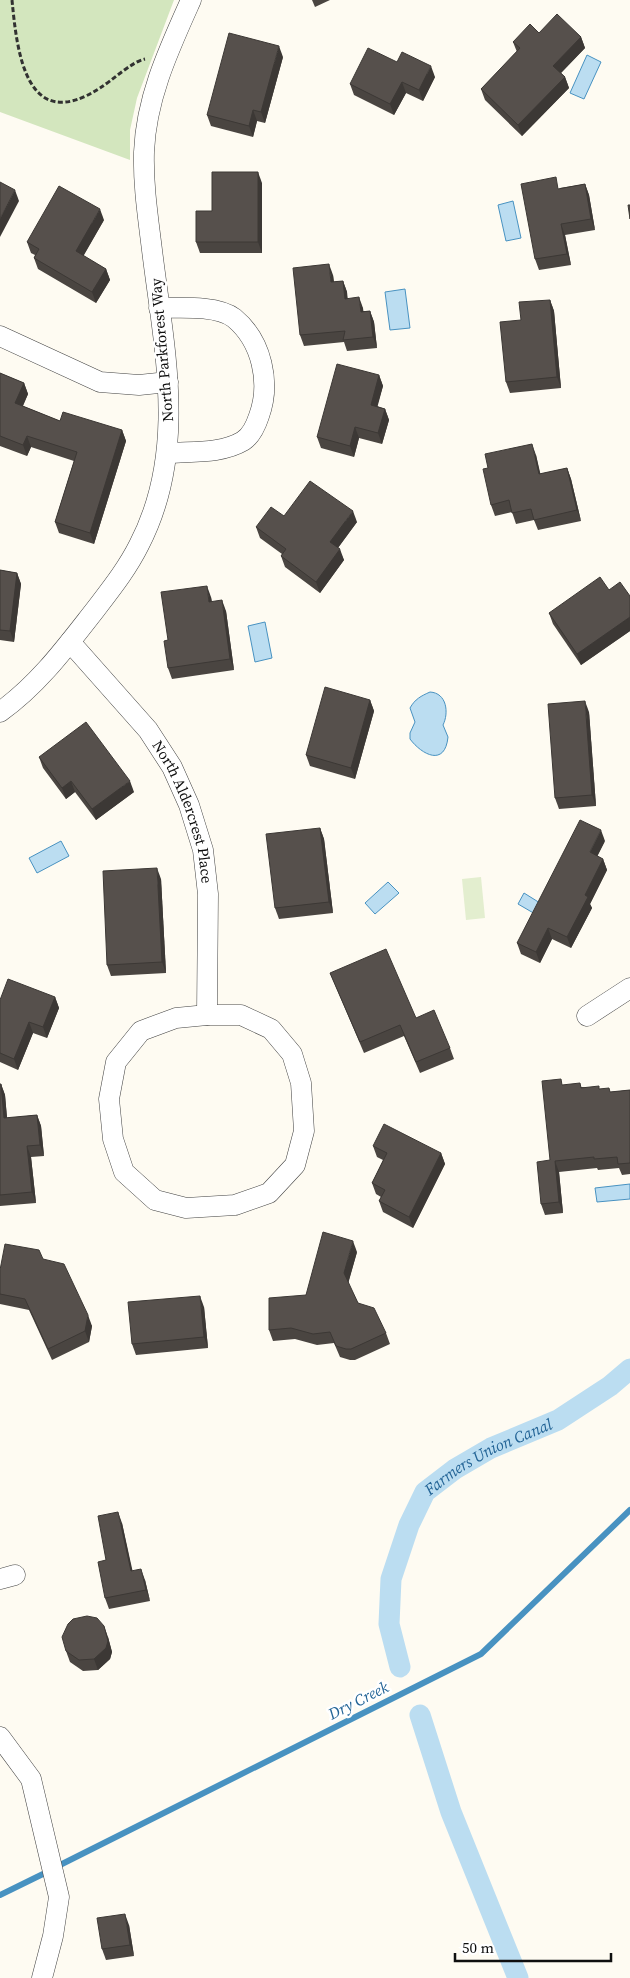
<svg xmlns="http://www.w3.org/2000/svg" width="630" height="1978" font-family="'Source Serif 4',serif">
<rect width="100%" height="100%" fill="#fefbf2"/>
<!-- green -->
<polygon fill="#d3e6be" points="0,0 174,0 137,98 130,130 130,160 0,112"/>
<!-- pitch -->
<polygon fill="#e3eecf" points="481,877 485,918 466,920 462,879"/>
<!-- water -->
<g fill="#bbddf1" stroke="#4892c1">
<polygon points="587,55 601,62 584,99 570,93"/>
<polygon points="513,201 521,238 506,241 498,205"/>
<polygon points="405,289 410,328 390,330 385,292"/>
<polygon points="265,622 272,658 255,662 248,626"/>
<path d="M430 692C447 693 449 713 443 725L448 737C445 767 422 755 410 739V733L415 722 410 708C415 699 421 696 430 692Z"/>
<polygon points="61,841 69,856 37,873 29,858"/>
<polygon points="388,882 399,893 375,914 365,903"/>
<polygon points="524,893 548,908 542,918 518,904"/>
<polygon points="630,1184 630,1199 597,1202 595,1188"/>
</g>
<g fill="none" stroke-linecap="round" stroke-linejoin="round">
<!-- stream -->
<g stroke="#4892c1" stroke-width="6">
<polyline points="62,1864 481,1654 630,1510"/>
<polyline points="0,1895 47,1872"/>
</g>
<!-- canal -->
<g stroke="#bbddf1" stroke-width="21">
<path id="s1" d="M400 1667 389 1624 391 1579 409 1525 425 1492 455 1469 491 1448 558 1420 610 1386 630 1369"/>
<polyline points="420,1715 451,1812 518,1978"/>
</g>
<!-- minor casing -->
<g stroke="#424242" stroke-width="21">
<g id="minor">
<path d="M159 308C180 308 217 305 234 318 262 341 271 383 259 416 256 425 251 436 243 441 221 454 192 451 168 453"/>
<polyline points="0,336 100,382 139,385 168,382"/>
<path id="s2" d="M70 642 148 730 172 767 189 805 203 850 208 894 207 1015"/>
<path d="M0 712C39 684 66 647 95 610 111 589 127 569 139 545 188 451 164 349 152 250 148 217 143 185 144 152 146 98 169 49 191 0"/>
<polygon points="207,1015 241,1015 271,1029 292,1054 301,1083 304,1131 295,1165 269,1193 235,1205 186,1208 155,1200 124,1172 113,1139 109,1099 116,1062 141,1031 176,1018"/>
<polyline points="587,1016 630,988"/>
<polyline points="0,1579 15,1575"/>
<polyline points="0,1737 31,1779 59,1897 53,1936 42,1978"/>
</g>
</g>
<!-- path -->
<path stroke="#313131" stroke-width="3" stroke-dasharray="5 2.5" stroke-linecap="butt" d="M12 0C17 52 26 136 100 88 113 80 131 62 145 59"/>
<!-- minor -->
<use href="#minor" stroke="#fff" stroke-width="20"/>
</g>
<!-- wall -->
<g fill="#4a4541">
<polygon points="312,0 330,0 315,7"/>
<polygon points="539,33 581,37 585,48 561,73 565,77 569,88 522,136 485,100 481,89 517,52 513,42"/>
<polygon points="283,57 265,123 257,121 253,137 211,126 207,115"/>
<polygon points="397,62 435,77 423,101 406,93 394,115 354,95 350,84"/>
<polygon points="262,183 262,253 200,253 196,242 212,211"/>
<polygon points="585,184 589,195 595,230 565,235 571,265 539,270 535,259 560,188"/>
<polygon points="104,220 83,256 106,269 110,280 96,303 38,269 34,258 35,255 31,253 27,242"/>
<polygon points="333,275 334,282 343,281 347,292 347,298 363,308 363,311 370,311 374,322 377,348 347,351 344,342 304,346 300,335"/>
<polygon points="550,300 554,311 561,388 510,393 506,382 521,320"/>
<polygon points="0,373 24,383 28,394 23,406 60,421 122,430 126,441 94,544 59,533 55,522 74,461 31,447 27,456 0,446"/>
<polygon points="379,375 383,386 377,406 385,409 389,420 382,444 359,438 354,457 321,448 317,437"/>
<polygon points="536,455 540,474 567,468 571,479 581,521 538,530 534,520 516,524 512,512 495,516 491,505"/>
<polygon points="284,516 357,522 338,548 344,560 320,593 285,567 281,556 282,554 260,538 256,527"/>
<polygon points="0,570 17,573 21,584 14,642 0,640"/>
<polygon points="609,590 630,596 630,631 581,665 553,624 549,613"/>
<polygon points="211,597 212,602 226,611 234,670 172,679 168,668 168,640"/>
<polygon points="370,700 374,711 355,779 310,766 306,755"/>
<polygon points="589,712 596,806 559,809 555,798"/>
<polygon points="39,757 134,792 96,820 75,792 66,799 43,768"/>
<polygon points="320,828 324,839 333,913 279,919 275,908"/>
<polygon points="605,841 597,856 603,859 607,870 590,904 592,908 571,948 552,939 540,963 521,954 517,943"/>
<polygon points="161,879 166,973 111,976 107,965"/>
<polygon points="330,973 416,1018 450,1048 454,1059 420,1073 404,1036 364,1053"/>
<polygon points="55,997 59,1008 47,1038 33,1033 18,1070 0,1062 0,1000"/>
<polygon points="0,1084 1,1084 5,1095 7,1118 37,1115 41,1126 44,1156 31,1157 36,1203 0,1206"/>
<polygon points="564,1085 600,1089 610,1092 630,1090 630,1174 622,1175 619,1168 598,1170 597,1168 559,1172 563,1213 545,1215 541,1204 550,1160"/>
<polygon points="373,1146 441,1153 445,1164 413,1228 383,1212 379,1201 381,1197 376,1194 372,1183 383,1160 377,1157"/>
<polygon points="357,1252 348,1283 358,1303 386,1333 390,1344 355,1360 350,1360 340,1357 334,1343 317,1345 295,1339 273,1341 269,1330 306,1295"/>
<polygon points="43,1259 92,1326 89,1342 52,1360 29,1310 0,1304 0,1270"/>
<polygon points="204,1307 208,1348 136,1355 132,1344"/>
<polygon points="122,1523 132,1571 145,1580 150,1601 109,1609 105,1598 106,1560"/>
<polygon points="108,1637 112,1652 110,1659 98,1670 83,1671 70,1662 66,1651"/>
<polygon points="129,1925 134,1956 106,1960 102,1949"/>
</g>
<!-- shaded-wall -->
<g fill="#3c3835">
<polygon points="581,37 585,48 557,77 553,66"/>
<polygon points="279,46 283,57 265,123 261,112"/>
<polygon points="431,66 435,77 423,101 419,90"/>
<polygon points="565,77 569,88 522,136 518,125"/>
<polygon points="402,82 406,93 394,115 390,104"/>
<polygon points="253,110 257,121 253,137 249,126"/>
<polygon points="258,172 262,183 262,253 258,242"/>
<polygon points="585,184 589,195 595,230 591,219"/>
<polygon points="15,190 19,201 0,237 0,219"/>
<polygon points="100,209 104,220 80,262 76,251"/>
<polygon points="561,224 565,235 571,265 567,254"/>
<polygon points="329,264 333,275 335,293 331,282"/>
<polygon points="106,269 110,280 96,303 92,292"/>
<polygon points="343,281 347,292 349,310 345,299"/>
<polygon points="359,297 363,308 365,323 361,312"/>
<polygon points="550,300 554,311 561,388 557,377"/>
<polygon points="370,311 374,322 377,348 373,337"/>
<polygon points="379,375 383,386 375,416 371,405"/>
<polygon points="24,383 28,394 19,414 15,403"/>
<polygon points="385,409 389,420 382,444 378,433"/>
<polygon points="355,427 359,438 354,457 350,446"/>
<polygon points="122,430 126,441 94,544 90,533"/>
<polygon points="27,436 31,447 27,456 23,445"/>
<polygon points="532,444 536,455 543,485 539,474"/>
<polygon points="567,468 571,479 581,521 577,510"/>
<polygon points="353,511 357,522 334,553 330,542"/>
<polygon points="340,549 344,560 320,593 316,582"/>
<polygon points="17,573 21,584 14,642 10,631"/>
<polygon points="207,586 211,597 213,613 209,602"/>
<polygon points="222,600 226,611 234,670 230,659"/>
<polygon points="630,617 630,631 581,665 577,654"/>
<polygon points="370,700 374,711 355,779 351,768"/>
<polygon points="585,701 589,712 596,806 592,795"/>
<polygon points="71,781 75,792 66,799 62,788"/>
<polygon points="130,781 134,792 96,820 92,809"/>
<polygon points="320,828 324,839 333,913 329,902"/>
<polygon points="601,830 605,841 594,863 590,852"/>
<polygon points="603,859 607,870 590,904 592,908 571,948 567,937 585,895"/>
<polygon points="157,868 161,879 166,973 162,962"/>
<polygon points="548,928 552,939 540,963 536,952"/>
<polygon points="55,997 59,1008 47,1038 43,1027"/>
<polygon points="29,1022 33,1033 18,1070 14,1059"/>
<polygon points="1,1084 5,1095 8,1129 4,1118"/>
<polygon points="37,1115 41,1126 44,1156 40,1145"/>
<polygon points="27,1146 31,1157 36,1203 32,1192"/>
<polygon points="441,1153 445,1164 413,1228 409,1217"/>
<polygon points="555,1161 559,1172 563,1213 559,1202"/>
<polygon points="353,1241 357,1252 348,1284 344,1273"/>
<polygon points="200,1296 204,1307 208,1348 204,1337"/>
<polygon points="88,1315 92,1326 89,1342 85,1331"/>
<polygon points="118,1512 122,1523 135,1582 131,1571"/>
<polygon points="141,1569 145,1580 150,1601 146,1590"/>
<polygon points="104,1626 108,1637 112,1652 110,1659 98,1670 94,1659"/>
<polygon points="125,1914 129,1925 134,1956 130,1945"/>
</g>
<!-- building -->
<g fill="#56504c" stroke="#3c3835">
<polygon points="557,14 581,37 553,66 565,77 518,125 481,89 520,48 513,42 530,24 539,33"/>
<polygon points="229,33 279,46 261,112 253,110 249,126 207,115"/>
<polygon points="368,48 397,62 402,52 431,66 419,90 402,82 390,104 350,84"/>
<polygon points="212,172 258,172 258,242 196,242 196,211 212,211"/>
<polygon points="556,177 558,189 585,184 591,219 561,224 567,254 535,259 521,184"/>
<polygon points="0,182 15,190 0,219"/>
<polygon points="59,186 100,209 76,251 106,269 92,292 34,258 39,249 27,242"/>
<polygon points="628,205 630,205 630,219"/>
<polygon points="329,264 331,282 343,281 345,299 359,297 361,312 370,311 373,337 343,340 345,331 300,335 293,268"/>
<polygon points="550,300 557,377 506,382 500,322 521,320 519,302"/>
<polygon points="337,364 379,375 371,405 385,409 378,433 355,427 350,446 317,437"/>
<polygon points="0,373 24,383 15,403 60,421 63,412 122,430 90,533 55,522 77,452 27,436 23,445 0,436"/>
<polygon points="532,444 539,474 567,468 577,510 534,520 531,509 512,513 509,500 491,505 483,469 488,468 485,454"/>
<polygon points="310,481 353,511 330,542 340,549 316,582 281,556 286,549 256,527 271,507 284,516"/>
<polygon points="0,570 17,573 10,631 0,630"/>
<polygon points="600,577 609,590 620,582 630,596 630,617 577,654 549,613"/>
<polygon points="207,586 209,602 222,600 230,659 168,668 164,641 168,640 161,592"/>
<polygon points="325,687 370,700 351,768 306,755"/>
<polygon points="585,701 592,795 555,798 548,704"/>
<polygon points="86,722 130,781 92,809 71,781 62,788 39,757"/>
<polygon points="580,820 601,830 590,852 603,859 585,895 588,897 567,937 548,928 536,952 517,943"/>
<polygon points="320,828 329,902 275,908 266,834"/>
<polygon points="157,868 162,962 107,965 103,871"/>
<polygon points="386,949 416,1018 434,1010 450,1048 416,1062 400,1025 360,1042 330,973"/>
<polygon points="8,979 55,997 43,1027 29,1022 14,1059 0,1053 0,1000"/>
<polygon points="561,1079 562,1085 580,1083 581,1088 599,1086 599,1089 609,1088 610,1092 630,1090 630,1163 618,1164 617,1157 594,1159 594,1157 555,1161 559,1202 541,1204 537,1162 550,1160 542,1081"/>
<polygon points="0,1084 1,1084 4,1118 37,1115 40,1145 27,1146 32,1192 0,1195"/>
<polygon points="384,1124 441,1153 409,1217 379,1201 385,1190 372,1183 387,1153 373,1146"/>
<polygon points="323,1232 353,1241 344,1273 358,1303 374,1308 386,1333 351,1349 346,1349 336,1346 330,1332 313,1334 291,1328 269,1330 269,1298 306,1295"/>
<polygon points="5,1244 39,1250 43,1259 64,1264 88,1315 85,1331 48,1349 25,1299 0,1294 0,1270"/>
<polygon points="200,1296 204,1337 132,1344 128,1302"/>
<polygon points="118,1512 131,1571 141,1569 146,1590 105,1598 98,1562 106,1560 98,1516"/>
<polygon points="87,1616 97,1618 104,1626 108,1641 106,1648 94,1659 79,1660 66,1651 62,1637 68,1624 73,1619"/>
<polygon points="125,1914 130,1945 102,1949 97,1918"/>
</g>
<g text-anchor="middle" stroke-width="5" stroke-linejoin="round" paint-order="stroke">
<!-- street labels -->
<g font-size="15" fill="#0f0f0f" stroke="#fff">
<text transform="translate(162 350) rotate(-95)" y="5">North Parkforest Way</text>
<text dy="5" stroke="none"><textPath href="#s2" startOffset="208">North Aldercrest Place</textPath></text>
</g>
<!-- water labels -->
<g font-size="16" font-style="italic" fill="#236496" stroke="#fff">
<text dy="6" stroke="none"><textPath href="#s1" startOffset="256">Farmers Union Canal</textPath></text>
<text transform="translate(358 1700) rotate(-27)" y="6">Dry Creek</text>
</g>
</g>
<!-- scale -->
<path d="M455 1953v8h156v-8" fill="none" stroke="#0f0f0f" stroke-width="2.5"/>
<text x="462" y="1953" font-size="15" fill="#0f0f0f" stroke="#ffffff" stroke-width="4" paint-order="stroke">50 m</text>
</svg>
